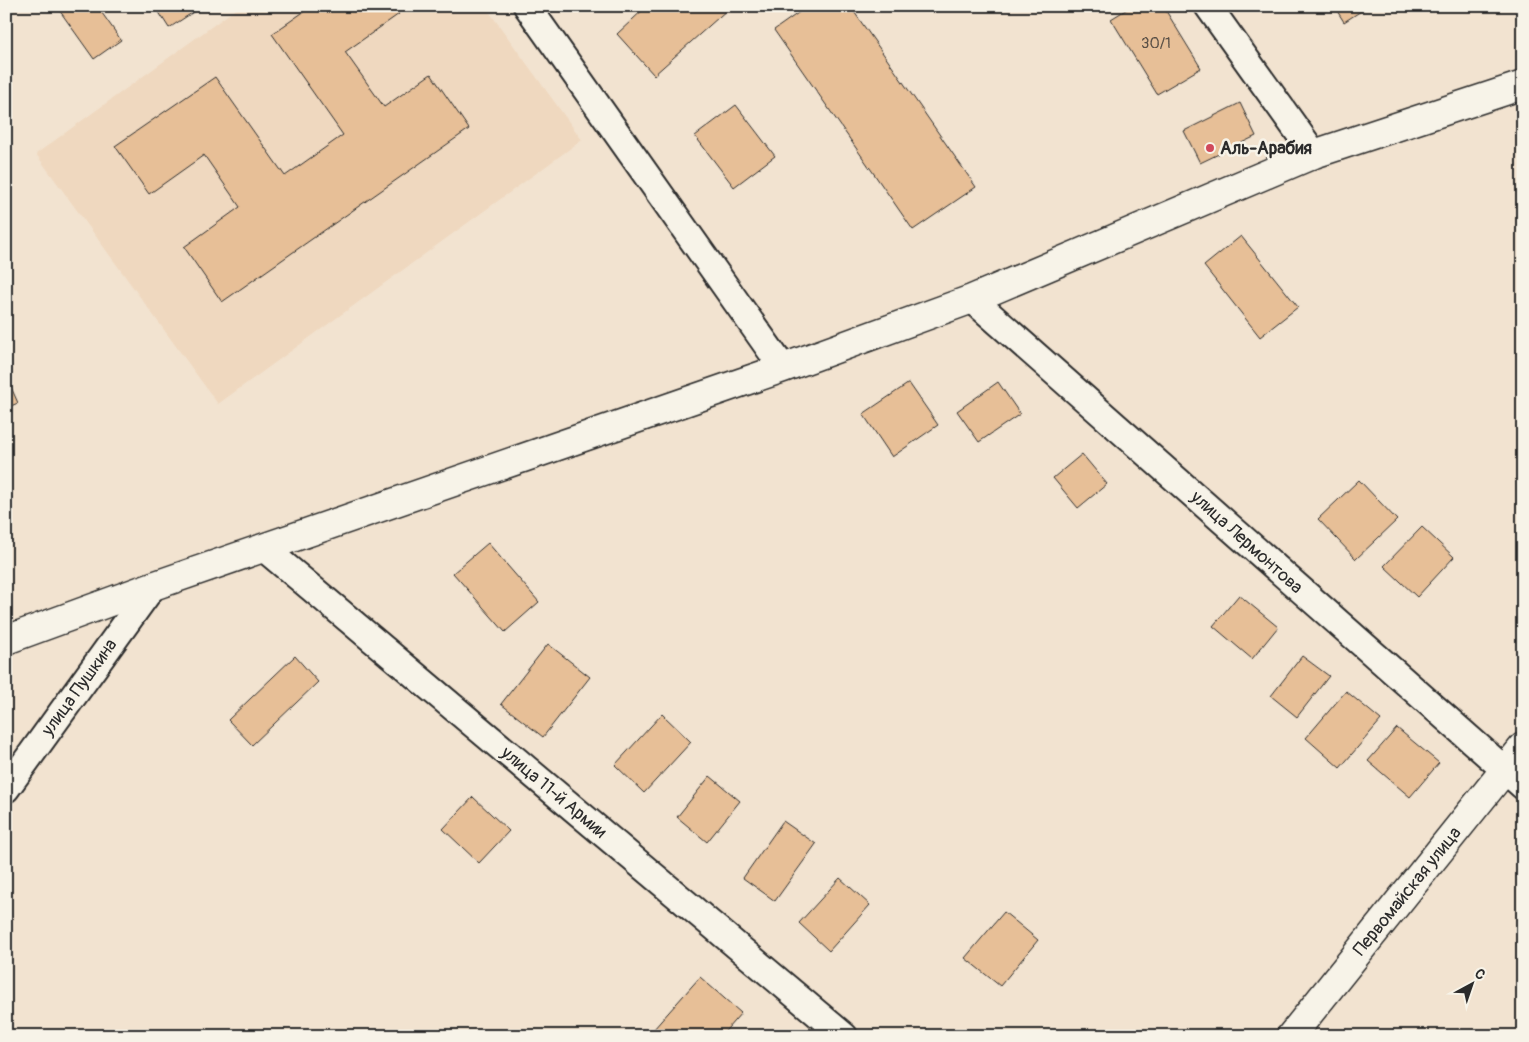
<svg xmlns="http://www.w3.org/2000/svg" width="1529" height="1042" font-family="Pangolin,sans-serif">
<rect width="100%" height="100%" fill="#f2e3d0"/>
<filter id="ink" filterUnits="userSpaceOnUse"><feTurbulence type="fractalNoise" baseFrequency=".02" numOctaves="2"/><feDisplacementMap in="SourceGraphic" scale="10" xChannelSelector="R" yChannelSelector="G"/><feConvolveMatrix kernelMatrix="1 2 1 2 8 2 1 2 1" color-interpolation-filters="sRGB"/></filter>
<g filter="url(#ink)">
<!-- built -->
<polygon fill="#efd8bf" points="240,6 485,6 582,140 218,404 36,154"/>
<!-- building -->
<g fill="#e7bf97" stroke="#2b2b2b">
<polygon points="97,6 121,40 94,59 57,7"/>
<polygon points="155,6 196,6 198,9 169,28"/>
<polygon points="312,6 394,6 399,14 345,52 384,107 431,74 469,129 222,302 184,247 240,207 204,155 149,194 115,146 215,77 285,176 343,135 272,34"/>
<polygon points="647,6 726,6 728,9 654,75 617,34"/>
<polygon points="808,6 850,6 976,187 913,230 774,30"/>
<polygon points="1132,6 1163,6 1201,68 1157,94 1111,19"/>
<polygon points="1334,6 1369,6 1344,22"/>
<polygon points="1240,103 1256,136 1200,163 1184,131"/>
<polygon points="736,105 775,156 734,187 695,136"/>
<polygon points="1241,236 1298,307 1260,337 1204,266"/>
<polygon points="6,376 18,403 6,408"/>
<polygon points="998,382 1020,414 979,442 957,411"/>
<polygon points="909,383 938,425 892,457 863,414"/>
<polygon points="1082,454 1107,484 1078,508 1053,478"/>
<polygon points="1359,480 1397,520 1356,559 1318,519"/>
<polygon points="1422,527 1454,557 1417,597 1384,566"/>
<polygon points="488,543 539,602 505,632 453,573"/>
<polygon points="1239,595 1278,627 1252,659 1213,626"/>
<polygon points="548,644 590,677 543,737 501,704"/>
<polygon points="295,656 318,682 252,745 228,720"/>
<polygon points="1302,656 1329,676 1297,717 1271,696"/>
<polygon points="1346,691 1381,720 1340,768 1306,738"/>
<polygon points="662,714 691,742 644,793 615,765"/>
<polygon points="1397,728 1439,763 1410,797 1368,761"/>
<polygon points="710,776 740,801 707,842 677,817"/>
<polygon points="473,797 509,831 479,863 443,829"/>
<polygon points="783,821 816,844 775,901 743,878"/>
<polygon points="840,878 870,905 829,951 799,923"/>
<polygon points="1004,912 1038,940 1000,986 965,958"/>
<polygon points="700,977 741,1013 721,1036 660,1036 653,1030"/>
</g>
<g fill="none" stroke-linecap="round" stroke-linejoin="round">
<!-- minor casing -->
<g stroke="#2b2b2b" stroke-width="30">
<g id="minor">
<polyline points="527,6 783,368"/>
<polyline points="1208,6 1314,154"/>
<polyline points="972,299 1523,786"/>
<polyline points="265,549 844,1036"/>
<polyline points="6,789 153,586"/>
</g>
</g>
<!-- tertiary casing -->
<g stroke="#2b2b2b" stroke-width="31">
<polyline id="tertiary" points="1291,1036 1523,747"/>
</g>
<!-- secondary casing -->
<g stroke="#2b2b2b" stroke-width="31">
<polyline id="secondary" points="6,640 153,586 783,368 972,299 1314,154 1523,85"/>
</g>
<!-- minor -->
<use href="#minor" stroke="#f7f3e8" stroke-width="26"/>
<!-- tertiary -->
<use href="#tertiary" stroke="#f7f3e8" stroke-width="28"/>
<!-- secondary -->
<use href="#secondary" stroke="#f7f3e8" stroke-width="28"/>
</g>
</g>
<!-- markers -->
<circle fill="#d1495b" stroke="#f7f3e8" stroke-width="2" cx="1210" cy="148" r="5"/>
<g text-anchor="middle" stroke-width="5" stroke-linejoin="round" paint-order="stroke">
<!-- number labels -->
<g font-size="15" fill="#5a5046">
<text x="1156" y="48">30/1</text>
</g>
<!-- poi labels -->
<g font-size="18" font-weight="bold" fill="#2b2b2b" stroke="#f7f3e8" text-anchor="start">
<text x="1220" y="154">Аль-Арабия</text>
</g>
<!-- street labels -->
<g font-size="18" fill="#2b2b2b" stroke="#f7f3e8">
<text transform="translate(1247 542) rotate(42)" y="6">улица Лермонтова</text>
<text transform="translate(79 687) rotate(-54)" y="6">улица Пушкина</text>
<text transform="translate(554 792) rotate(40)" y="6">улица 11-й Армии</text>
<text transform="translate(1407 891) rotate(-51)" y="6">Первомайская улица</text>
</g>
</g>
<!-- margin -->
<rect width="1529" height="1042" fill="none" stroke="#f7f3e8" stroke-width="25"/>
<rect x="12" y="12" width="1504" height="1017" fill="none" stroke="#2b2b2b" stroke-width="2" filter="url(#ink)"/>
<!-- north arrow -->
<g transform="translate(1472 984) rotate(40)" stroke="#f7f3e8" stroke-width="4" paint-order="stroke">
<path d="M0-4L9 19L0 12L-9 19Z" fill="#2b2b2b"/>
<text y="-8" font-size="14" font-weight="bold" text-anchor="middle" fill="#2b2b2b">С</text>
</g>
</svg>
